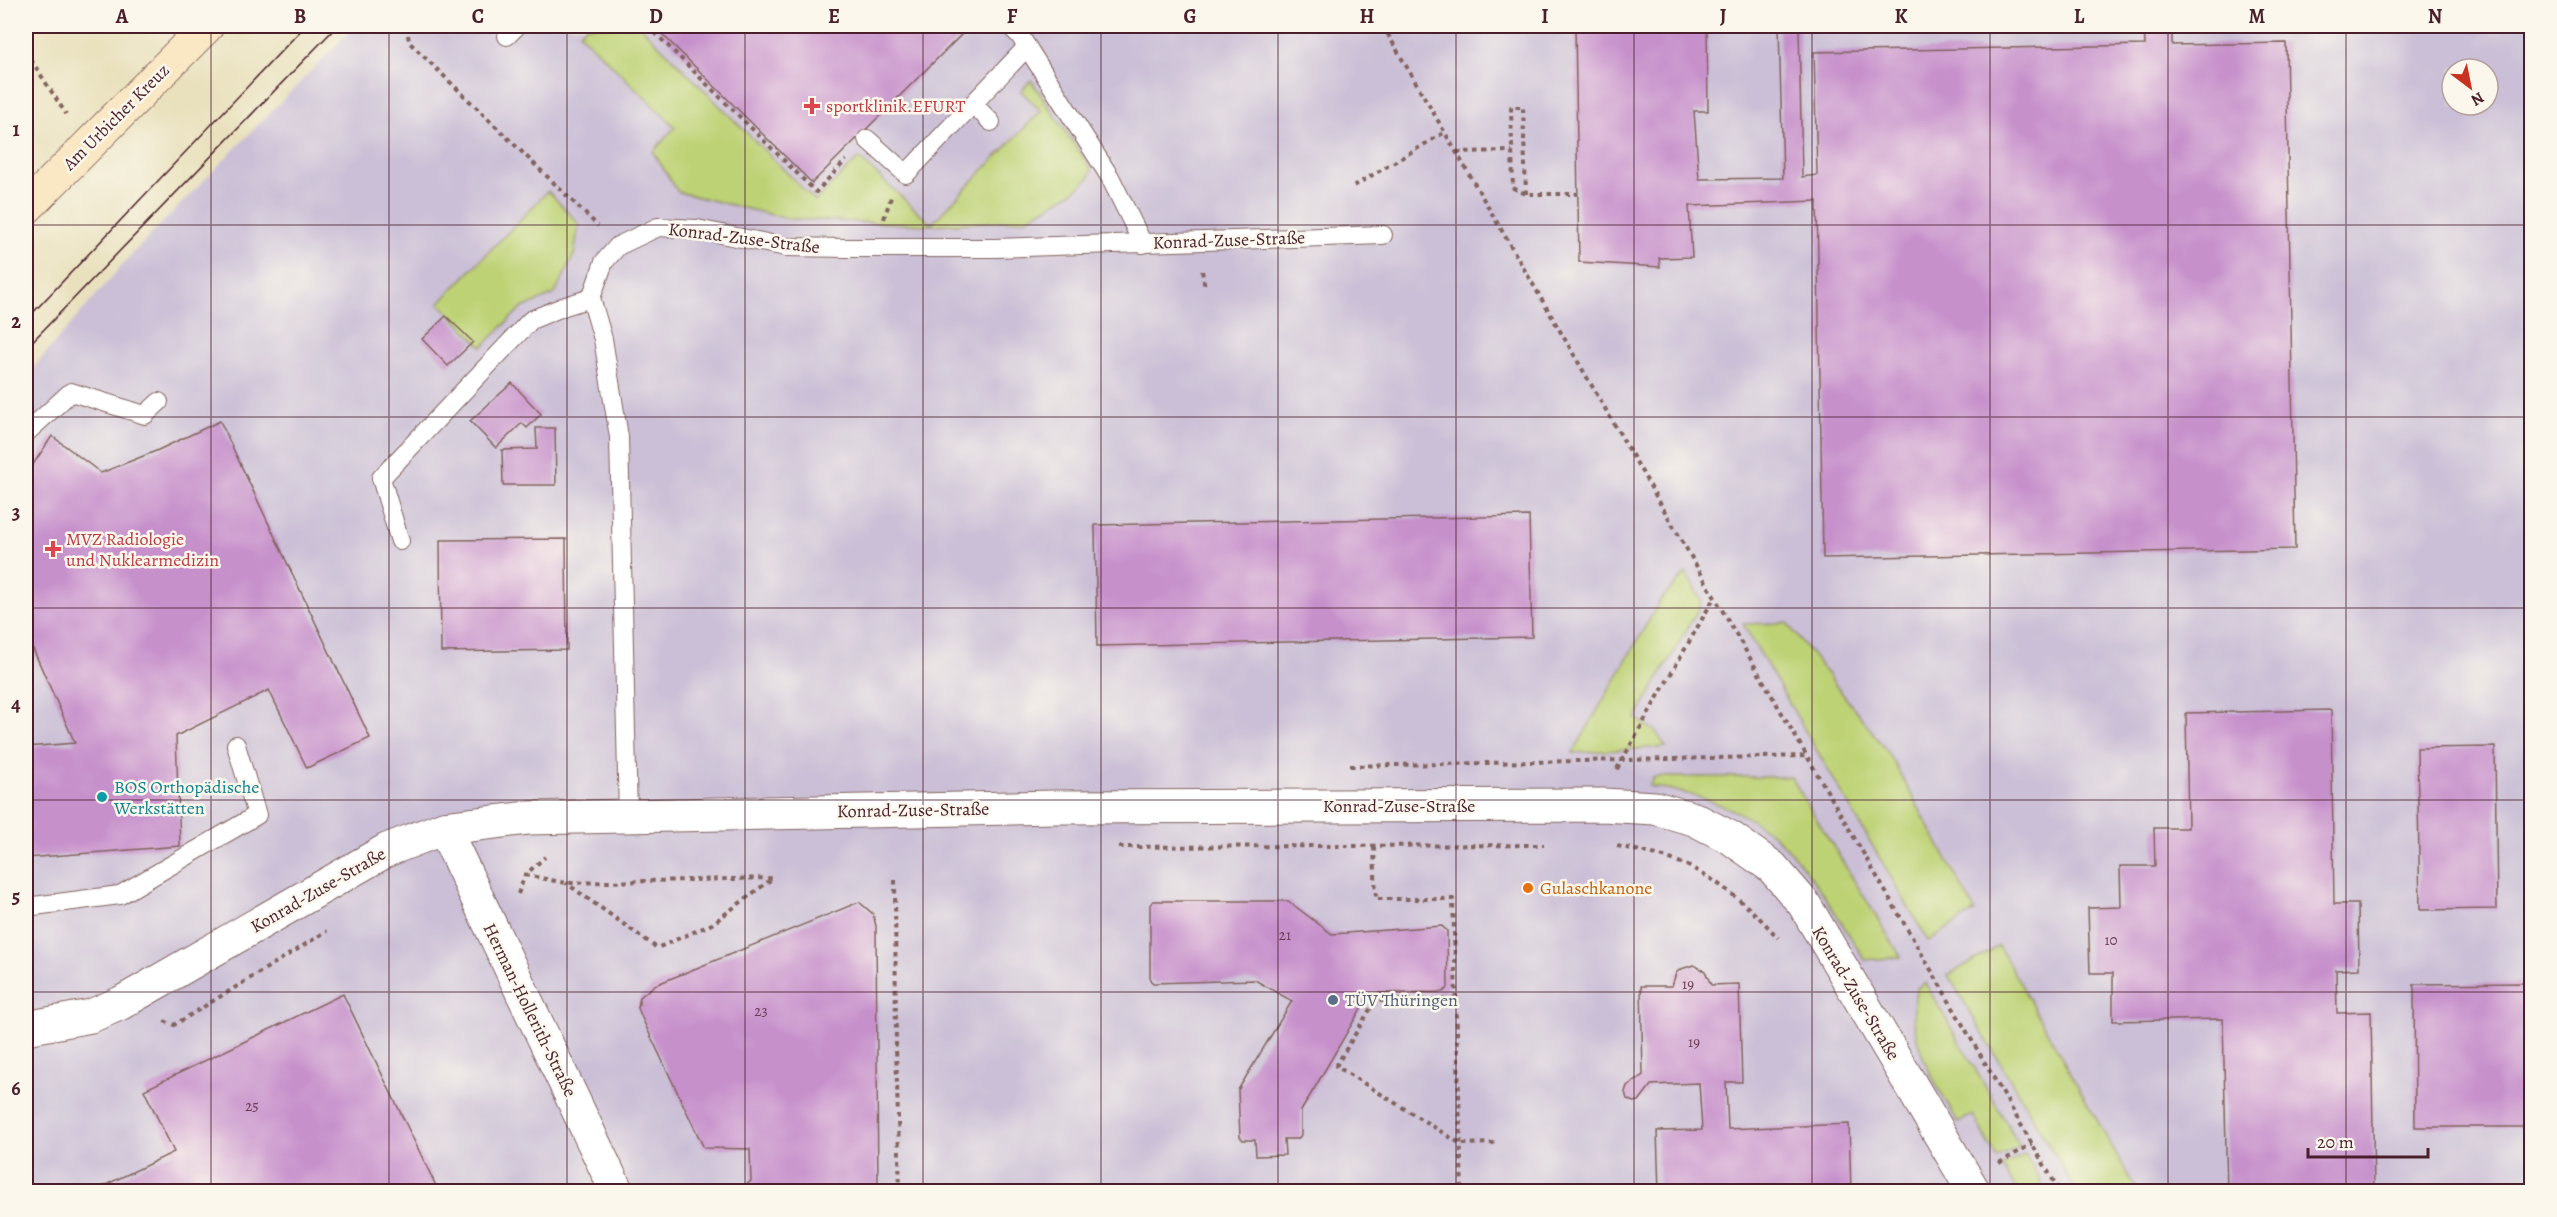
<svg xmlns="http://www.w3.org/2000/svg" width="2557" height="1217" font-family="Alegreya,serif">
<rect width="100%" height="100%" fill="#fbf7ec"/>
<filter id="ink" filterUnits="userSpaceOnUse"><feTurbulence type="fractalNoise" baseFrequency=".0167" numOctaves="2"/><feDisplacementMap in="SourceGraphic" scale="12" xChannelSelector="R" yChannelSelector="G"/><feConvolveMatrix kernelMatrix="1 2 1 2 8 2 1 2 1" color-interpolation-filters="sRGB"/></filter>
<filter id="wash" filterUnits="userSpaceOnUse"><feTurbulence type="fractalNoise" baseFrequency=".008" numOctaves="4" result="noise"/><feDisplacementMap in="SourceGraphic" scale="24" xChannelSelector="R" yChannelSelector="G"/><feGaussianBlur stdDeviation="1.35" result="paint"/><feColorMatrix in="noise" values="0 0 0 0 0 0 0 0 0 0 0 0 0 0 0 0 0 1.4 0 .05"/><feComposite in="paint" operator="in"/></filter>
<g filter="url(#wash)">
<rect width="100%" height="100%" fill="#e9e1bd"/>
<!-- industrial -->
<path fill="#cabfd6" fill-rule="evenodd" d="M355 26H2531V1191L26 1192V376L130 256ZM2452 69H2488V105H2452Z"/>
<!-- green -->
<g fill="#bdd275" stroke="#847850" stroke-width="1.5">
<polygon points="587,26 640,26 815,201 859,158 931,224 1041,111 1021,91 1031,80 1092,170 1088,179 1073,192 1027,219 994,222 928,225 789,219 678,192 653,152 675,127 579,33"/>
<polygon points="548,191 579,224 574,255 555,294 520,309 482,347 439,303"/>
<polygon points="1686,573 1702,603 1636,718 1656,732 1666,747 1573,753 1660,601"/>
<polygon points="1787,623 1888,752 1975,911 1928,941 1743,624"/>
<path d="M1654 777H1791L1901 957 1865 960C1841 923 1819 883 1789 850 1754 812 1699 793 1649 786Z"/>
<polygon points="1999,946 2137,1191 2076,1191 1948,975"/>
<path d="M1925 983 2020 1146 1997 1158 1973 1115 1958 1122C1935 1083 1903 1036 1917 988Z"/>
<polygon points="2025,1154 2046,1191 2017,1191 2002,1166"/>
</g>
<g id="blocks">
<!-- building -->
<g fill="#c690cb">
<polygon points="654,26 963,26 967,29 812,183"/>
<polygon points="1575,26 1707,26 1708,111 1694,111 1699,179 1783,178 1779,26 1799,26 1802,177 1817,175 1814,52 2145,45 2144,27 2172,27 2172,45 2286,43 2295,549 1823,558 1817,201 1689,206 1692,257 1659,258 1660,267 1579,262"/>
<polygon points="446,316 473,342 448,366 422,339"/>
<polygon points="512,383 541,414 527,428 522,423 496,448 470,421"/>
<polygon points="220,421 370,738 307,768 269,690 176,736 180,846 26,858 26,747 75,743 33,649 26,666 26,475 52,436 101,473 156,451"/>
<polygon points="536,428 555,428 556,485 503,485 502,450 537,449"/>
<polygon points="1529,516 1532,637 1097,646 1095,525"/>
<polygon points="566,539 567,650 441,652 440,540"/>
<polygon points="2331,710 2334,904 2358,904 2359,969 2336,970 2337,1013 2371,1012 2374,1192 2227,1192 2223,1019 2113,1021 2113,973 2090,973 2088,908 2121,907 2120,866 2155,866 2154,828 2188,828 2186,713"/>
<polygon points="2495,747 2497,909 2420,910 2417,748"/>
<polygon points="1153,901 1288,901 1332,934 1442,926 1447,931 1448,988 1443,992 1370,993 1301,1111 1301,1135 1298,1139 1284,1139 1285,1155 1256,1156 1255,1140 1243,1140 1240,1137 1238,1090 1292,1001 1255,980 1153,983 1150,980 1150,905"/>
<polygon points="859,902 873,914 876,926 878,1192 735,1192 751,1181 750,1149 704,1148 642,1018 638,1008 640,997 655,985"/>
<polygon points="1694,965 1705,971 1711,985 1739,984 1742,1082 1726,1082 1728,1129 1849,1124 1851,1192 1659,1192 1657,1131 1702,1130 1699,1083 1651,1085 1639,1101 1633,1102 1627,1099 1625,1092 1627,1086 1643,1075 1641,986 1672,986 1676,973 1681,969"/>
<polygon points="2532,983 2532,1127 2415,1127 2414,984"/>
<polygon points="343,994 439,1192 91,1192 174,1152 144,1090"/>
</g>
</g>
</g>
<g filter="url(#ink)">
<use href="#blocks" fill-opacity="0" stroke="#82635e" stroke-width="1.5"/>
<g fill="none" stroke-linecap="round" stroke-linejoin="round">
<!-- lane casing -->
<g stroke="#82635e" stroke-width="20">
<g id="lane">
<polyline points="1010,26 1020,36 1110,177 1143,244"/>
<polyline points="507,36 517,26"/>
<polyline points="973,104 991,122"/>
<polyline points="867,139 906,174 1027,47"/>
<polyline points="26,433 71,392 145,415 159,402"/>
<polyline points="400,541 381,478 531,320 565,306 591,298"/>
<polyline points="628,817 619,437 603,339 591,298 604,262 618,246 658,227 697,229 786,247 846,248 995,248 1383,235"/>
<polyline points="26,907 120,895 257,815 236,745"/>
</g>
</g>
<!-- street casing -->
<g stroke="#82635e" stroke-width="35">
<g id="street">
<polyline points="444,828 617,1192"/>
<polyline points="26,1028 91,1016 121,1003 387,850 444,828 528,818 1056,807 1603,805 1655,808 1694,819 1731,838 1772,867 1804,904 1974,1192"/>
</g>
</g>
<!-- secondary casing -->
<g stroke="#82635e" stroke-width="35">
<polyline id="secondary" points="26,208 207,26"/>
</g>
<!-- path -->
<g stroke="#82635e" stroke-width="4" stroke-dasharray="4.5 4.5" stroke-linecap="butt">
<polyline points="407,26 409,42 598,226"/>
<polyline points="648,26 816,192 846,160"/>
<polyline points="1383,26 2060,1192"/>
<polyline points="26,52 66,114"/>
<polyline points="1457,152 1512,151"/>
<polyline points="1354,186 1445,132"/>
<polyline points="1526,194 1523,107 1511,107 1513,188 1526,194 1577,194"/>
<polyline points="884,219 891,197"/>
<polyline points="1202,271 1205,288"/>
<polyline points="1350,766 1807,756"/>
<polyline points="1617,769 1714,598"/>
<path d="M1617 846C1641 851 1666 856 1688 866 1721 882 1755 911 1778 938"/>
<polyline points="1119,847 1544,845"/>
<polyline points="1374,847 1376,899 1453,899 1462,1192"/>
<polyline points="525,875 566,883 773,878 712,924 657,948 566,883"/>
<polyline points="895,880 896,1046 900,1192"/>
<polyline points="518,894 525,875 545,857"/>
<polyline points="1456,999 1375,1001 1336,1066 1461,1144 1496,1143"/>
<polyline points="164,1021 174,1025 327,931"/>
<polyline points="1999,1163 2032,1144"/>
</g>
<!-- lane -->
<use href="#lane" stroke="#fff" stroke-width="18"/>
<!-- street -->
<use href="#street" stroke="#fff" stroke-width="33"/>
<!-- secondary -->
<use href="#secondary" stroke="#fae7c3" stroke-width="33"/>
<!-- tram -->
<g stroke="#4a1f2b" stroke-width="1.5">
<polyline points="26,320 305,26"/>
<polyline points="26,348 337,26"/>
</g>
</g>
</g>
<!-- grid -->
<path fill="none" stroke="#4a1f2b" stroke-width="1.5" stroke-opacity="0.55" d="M211 26V1192M389 26V1192M567 26V1192M745 26V1192M923 26V1192M1101 26V1192M1278 26V1192M1456 26V1192M1634 26V1192M1812 26V1192M1990 26V1192M2168 26V1192M2346 26V1192M26 225H2532M26 417H2532M26 608H2532M26 800H2532M26 992H2532"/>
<!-- markers -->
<g fill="#e0444e" stroke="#fbf7ec" stroke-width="2">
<path d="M809 97h6v6h6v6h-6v6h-6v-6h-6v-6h6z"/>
<path d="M50 540h6v6h6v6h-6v6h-6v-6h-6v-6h6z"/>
</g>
<circle fill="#0f9aa8" stroke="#fbf7ec" stroke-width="2" cx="102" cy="797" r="6"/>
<circle fill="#e8710a" stroke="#fbf7ec" stroke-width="2" cx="1528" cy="888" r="6"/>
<circle fill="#5c6f8a" stroke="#fbf7ec" stroke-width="2" cx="1333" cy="1000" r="6"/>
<g text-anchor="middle" stroke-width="5" stroke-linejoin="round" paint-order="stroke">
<!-- number labels -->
<g font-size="15" fill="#693b53">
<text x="1285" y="940">21</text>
<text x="2111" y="945">10</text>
<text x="1688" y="989">19</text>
<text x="761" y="1016">23</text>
<text x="1694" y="1047">19</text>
<text x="252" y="1111">25</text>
</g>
<!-- health labels -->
<g font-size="18" fill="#be3a42" stroke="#fbf7ec" text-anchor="start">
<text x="826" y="112">sportklinik.EFURT</text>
<text x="66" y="545">MVZ Radiologie<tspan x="66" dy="21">und Nuklearmedizin</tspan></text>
</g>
<!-- street labels -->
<g font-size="18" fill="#4a1f2b" stroke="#fbf7ec">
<text transform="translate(116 117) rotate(-45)" y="6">Am Urbicher Kreuz</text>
<text transform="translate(744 238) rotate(7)" y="6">Konrad-Zuse-Straße</text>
<text transform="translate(1229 240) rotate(-2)" y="6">Konrad-Zuse-Straße</text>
<text x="1399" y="812">Konrad-Zuse-Straße</text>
<text transform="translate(913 810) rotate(-1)" y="6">Konrad-Zuse-Straße</text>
<text transform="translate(318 890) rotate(-30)" y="6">Konrad-Zuse-Straße</text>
<text transform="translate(1856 993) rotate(59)" y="6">Konrad-Zuse-Straße</text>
<text transform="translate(530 1010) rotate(64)" y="6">Herman-Hollerith-Straße</text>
</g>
<!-- culture labels -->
<g font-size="18" fill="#0d838f" stroke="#fbf7ec" text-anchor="start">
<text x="114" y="793">BOS Orthopädische<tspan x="114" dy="21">Werkstätten</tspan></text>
</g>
<!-- food labels -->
<g font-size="18" fill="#c56008" stroke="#fbf7ec" text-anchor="start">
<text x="1540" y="894">Gulaschkanone</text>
</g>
<!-- service labels -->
<g font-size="18" fill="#4e5e75" stroke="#fbf7ec" text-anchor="start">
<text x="1345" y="1006">TÜV Thüringen</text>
</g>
</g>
<!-- margin -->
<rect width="2557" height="1217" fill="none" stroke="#fbf7ec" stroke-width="66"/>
<!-- north arrow -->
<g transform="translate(2470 87) rotate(148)"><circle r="28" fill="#fbf7ec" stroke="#b4a19f" stroke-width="1.5"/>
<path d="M0-4.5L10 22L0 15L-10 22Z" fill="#c8321e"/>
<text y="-9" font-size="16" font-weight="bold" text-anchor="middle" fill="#4a1f2b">N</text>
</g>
<!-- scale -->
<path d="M2308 1148v9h120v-9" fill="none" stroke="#4a1f2b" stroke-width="3"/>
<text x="2317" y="1148" font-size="18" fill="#4a1f2b" stroke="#fbf7ec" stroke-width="4.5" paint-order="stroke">20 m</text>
<rect x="33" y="33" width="2491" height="1151" fill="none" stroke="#4a1f2b" stroke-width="2"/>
<g font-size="20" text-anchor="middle" font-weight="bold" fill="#4a1f2b">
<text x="122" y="23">A</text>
<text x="300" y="23">B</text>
<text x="478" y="23">C</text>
<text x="656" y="23">D</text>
<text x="834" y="23">E</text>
<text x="1012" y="23">F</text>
<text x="1190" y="23">G</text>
<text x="1367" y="23">H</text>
<text x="1545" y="23">I</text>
<text x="1723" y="23">J</text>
<text x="1901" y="23">K</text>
<text x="2079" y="23">L</text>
<text x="2257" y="23">M</text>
<text x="2435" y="23">N</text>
<text x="16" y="136">1</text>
<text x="16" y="328">2</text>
<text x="16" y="519">3</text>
<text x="16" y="711">4</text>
<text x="16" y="903">5</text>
<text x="16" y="1095">6</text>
</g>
</svg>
